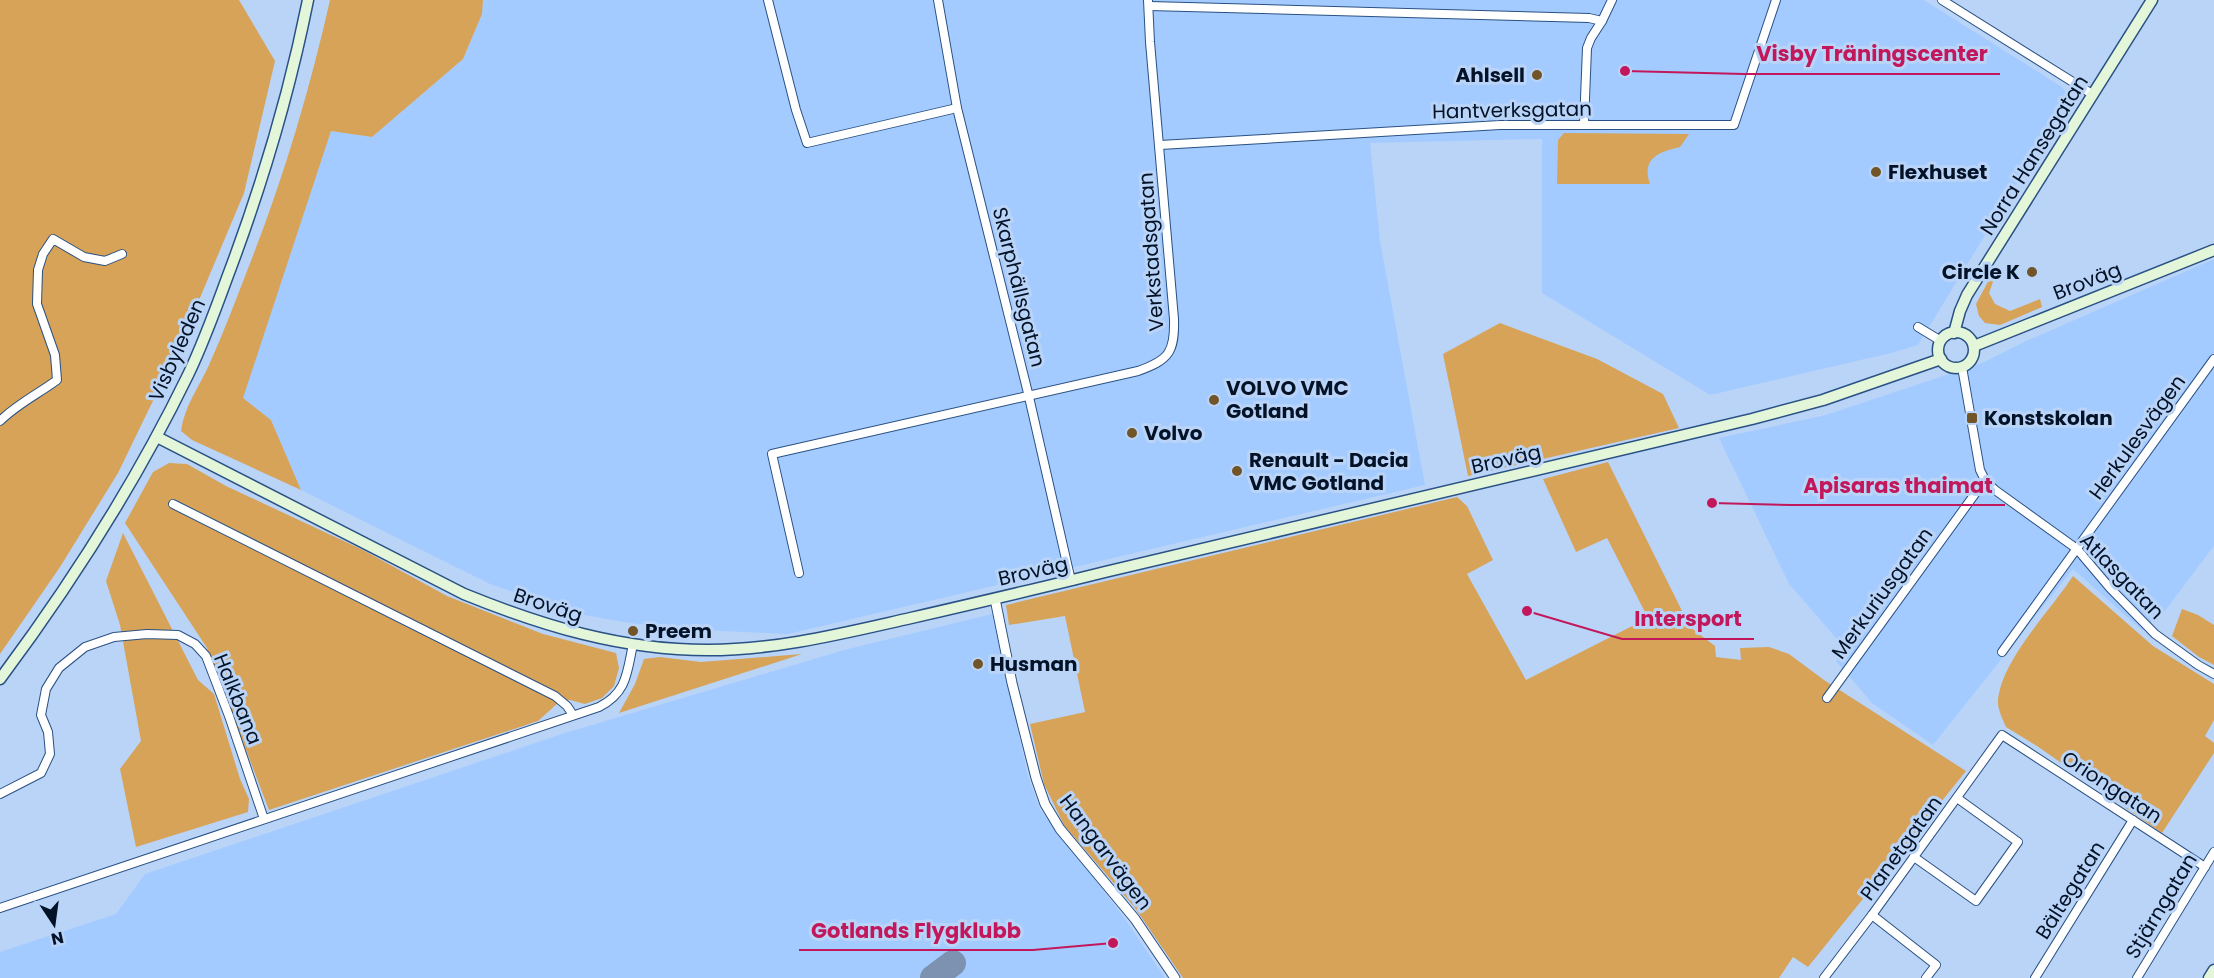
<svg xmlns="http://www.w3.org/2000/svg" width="2214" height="978" font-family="Poppins,sans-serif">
<rect width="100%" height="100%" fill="#bad4f8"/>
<!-- built -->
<g fill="#a4cbff">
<polygon points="483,0 1924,0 2062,87 2069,98 1918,345 1891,353 1710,395 1542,293 1542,139 1370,143 1380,241 1425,485 788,634 701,630 629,623 573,613 490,584 301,490 271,420 242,398 331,131 372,137 463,59 482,14"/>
<polygon points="2214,259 2214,546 2164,612 2142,630 2073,569 1933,745 1872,703 1836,661 1843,646 1789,584 1719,438 1826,415 1982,363 2026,341"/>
<polygon points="992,614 1028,776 1040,809 1123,916 1165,978 0,978 0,952 116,914 145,874 565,733 844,650"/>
</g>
<!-- green -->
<g fill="#d6a358">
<polygon points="0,0 239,0 275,61 244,193 181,343 118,473 60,567 0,654"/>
<path d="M330 0H483L482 14 463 59 372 137 331 131 243 398 271 420 301 490 192 440 181 431C184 407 199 387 209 365 223 334 235 302 247 271 282 183 309 93 330 0Z"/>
<path d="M1564 133 1689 134 1680 147C1659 152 1641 158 1650 184H1557L1558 140Z"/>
<polygon points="1991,276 1994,279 1989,293 1995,304 2010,311 2040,299 2042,307 2000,325 1985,323 1979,316 1976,304"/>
<polygon points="1500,323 1597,359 1663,394 1679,428 1468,476 1443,354"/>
<polygon points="1608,462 1690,627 1715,646 1716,657 1741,660 1740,648 1769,647 1789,654 1824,680 1966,771 1808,967 1793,957 1779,978 1183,978 1135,908 1064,825 1044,784 1030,724 1085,712 1065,616 1009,625 1006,605 1457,497 1467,506 1493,560 1467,574 1526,680 1648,618 1607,538 1576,552 1543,479"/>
<polygon points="169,463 187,464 226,486 363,550 447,596 543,634 616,653 619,668 614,686 602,698 585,704 570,700 558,703 538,721 269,810 207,648 125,523 153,472"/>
<polygon points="123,533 198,680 214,694 240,779 249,799 248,812 136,847 120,769 141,741 120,625 106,581"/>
<path d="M2073 576 2153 646 2214 684V720L2205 736 2214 743V753L2162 833 2037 746 2006 727C2003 720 1997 708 1998 700 2002 659 2051 610 2073 576Z"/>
<polygon points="2182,609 2198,615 2214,625 2214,665 2199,657 2172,636"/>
<polygon points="802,654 619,713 635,684 644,659 660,657 701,662"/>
</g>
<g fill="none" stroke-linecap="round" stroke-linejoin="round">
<!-- taxiway -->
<polyline stroke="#7c92b0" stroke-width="26" points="933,978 953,963"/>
<!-- minor casing -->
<g stroke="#2a5183" stroke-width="10">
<g id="minor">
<polyline points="768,0 796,110 807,143 957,108"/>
<polyline points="938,0 957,108 1029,397 1071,581"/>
<polyline points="1942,0 2092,94"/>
<polyline points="1149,6 1589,18 1602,21 1591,38 1587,48 1584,124"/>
<polyline points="1602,21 1612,0"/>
<polyline points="1160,145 1500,125 1734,125 1776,0"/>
<polyline points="1918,327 1941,341"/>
<polyline points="1962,367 1980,470 1985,480 1995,490 2077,549 2110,588 2155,634 2198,665 2214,674"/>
<path d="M0 421C17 404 38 394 57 380L55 355 37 304 38 270 43 254 53 239 84 257 105 261 122 254"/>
<polyline points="173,504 555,696 567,706 573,715"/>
<path d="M799 573 772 454 1138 371C1169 360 1175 352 1174 319L1150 42 1148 0"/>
<polyline points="2002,652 2214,359"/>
<polyline points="1827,698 1985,480"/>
<polyline points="0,794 41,773 50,754 48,732 41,715 46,689 59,668 85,647 114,637 147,634 178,635 195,644 206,656 229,716 264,819"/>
<polyline points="1914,857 1976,901 2018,842 1957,798"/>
<path d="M0 908 599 707C627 693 627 673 633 644"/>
<polyline points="1872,915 1936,965 1926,978"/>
<polyline points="1824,978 1872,915 2002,735 2205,867"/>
<polyline points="2035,978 2133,820"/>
<polyline points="2137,978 2214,852"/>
</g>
</g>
<!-- tertiary casing -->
<g stroke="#2a5183" stroke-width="11">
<polyline id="tertiary" points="995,599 1012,683 1036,778 1045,804 1060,829 1135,919 1175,978"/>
</g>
<!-- secondary casing -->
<g stroke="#2a5183" stroke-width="13">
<g id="secondary">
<circle cx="1956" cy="350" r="18"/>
<polyline points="1954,333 1960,311 1967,295 2152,0"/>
<polyline points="1974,346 2214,250"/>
<path d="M157 437 464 594C543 626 621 650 708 650 778 650 844 633 911 618 976 603 1041 588 1105 572 1321 520 1537 471 1752 419L1823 400 1941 359"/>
<path d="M0 679C71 584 136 482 188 375 203 344 215 311 227 278 261 188 289 95 308 0"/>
<polyline points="2209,978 2214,970"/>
</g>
</g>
<!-- minor -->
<use href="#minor" stroke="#fff" stroke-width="8"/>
<!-- tertiary -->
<use href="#tertiary" stroke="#fff" stroke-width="9"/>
<!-- secondary -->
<use href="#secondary" stroke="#e3f6da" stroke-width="10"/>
</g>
<!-- markers -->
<g fill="#715428" stroke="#bad4f8" stroke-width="2">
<circle cx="1537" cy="75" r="6"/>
<circle cx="1876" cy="172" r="6"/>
<circle cx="2032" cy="272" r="6"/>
<circle cx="1214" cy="400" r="6"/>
<rect x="1966" y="412" width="12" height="12" rx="3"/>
<circle cx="1132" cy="433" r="6"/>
<circle cx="1237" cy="471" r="6"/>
<circle cx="633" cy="631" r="6"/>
<circle cx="978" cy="664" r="6"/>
</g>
<g text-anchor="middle" stroke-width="6" stroke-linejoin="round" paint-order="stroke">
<!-- poi labels -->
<g font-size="20" font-weight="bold" fill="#031226" stroke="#bad4f8" text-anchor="start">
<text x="1525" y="82" text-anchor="end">Ahlsell</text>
<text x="1888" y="179">Flexhuset</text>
<text x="2020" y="279" text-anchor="end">Circle K</text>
<text x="1226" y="395">VOLVO VMC<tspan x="1226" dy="23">Gotland</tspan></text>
<text x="1984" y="425">Konstskolan</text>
<text x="1144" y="440">Volvo</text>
<text x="1249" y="467">Renault - Dacia<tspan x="1249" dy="23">VMC Gotland</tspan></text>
<text x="645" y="638">Preem</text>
<text x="990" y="671">Husman</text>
</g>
<!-- street labels -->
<g font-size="20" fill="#031226" stroke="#bad4f8">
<text transform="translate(1512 110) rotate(-1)" y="7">Hantverksgatan</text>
<text transform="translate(2034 155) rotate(-58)" y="7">Norra Hansegatan</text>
<text transform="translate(1151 252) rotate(-94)" y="7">Verkstadsgatan</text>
<text transform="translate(2087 281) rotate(-21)" y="7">Broväg</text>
<text transform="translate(1019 287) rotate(76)" y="7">Skarphällsgatan</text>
<text transform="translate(177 350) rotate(-66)" y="7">Visbyleden</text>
<text transform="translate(2137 437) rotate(-54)" y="7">Herkulesvägen</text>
<text transform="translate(1506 459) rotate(-13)" y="7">Broväg</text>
<text transform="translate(1033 571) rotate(-13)" y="7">Broväg</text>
<text transform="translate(2122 576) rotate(46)" y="7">Atlasgatan</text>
<text transform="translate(1882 593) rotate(-54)" y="7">Merkuriusgatan</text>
<text transform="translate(548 605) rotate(18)" y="7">Broväg</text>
<text transform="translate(238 699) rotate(68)" y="7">Halkbana</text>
<text transform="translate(2112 787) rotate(33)" y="7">Oriongatan</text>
<text transform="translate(1901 848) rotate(-54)" y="7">Planetgatan</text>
<text transform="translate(1106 852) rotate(53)" y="7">Hangarvägen</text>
<text transform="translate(2070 890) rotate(-58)" y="7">Bältegatan</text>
<text transform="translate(2161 906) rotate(-59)" y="7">Stjärngatan</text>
</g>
</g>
<!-- callouts -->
<path fill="none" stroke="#c2185b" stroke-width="2" d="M1625 71L1744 74H2000M1712 503L1791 505H2005M1527 611L1622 639H1754M1113 943L1033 950H799"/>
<g fill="#c2185b" stroke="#bad4f8" stroke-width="2">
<circle cx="1625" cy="71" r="6"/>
<circle cx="1712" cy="503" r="6"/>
<circle cx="1527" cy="611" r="6"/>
<circle cx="1113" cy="943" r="6"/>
</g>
<g font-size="21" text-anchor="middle" font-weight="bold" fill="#c2185b" stroke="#bad4f8" stroke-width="6" stroke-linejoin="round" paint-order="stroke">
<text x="1872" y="61">Visby Träningscenter</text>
<text x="1898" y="493">Apisaras thaimat</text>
<text x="1688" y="626">Intersport</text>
<text x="916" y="938">Gotlands Flygklubb</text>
</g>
<!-- north arrow -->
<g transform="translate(54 924) rotate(167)" stroke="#bad4f8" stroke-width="4.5" paint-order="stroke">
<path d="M0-4.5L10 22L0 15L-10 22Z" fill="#031226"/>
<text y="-9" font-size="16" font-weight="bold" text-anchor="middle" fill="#031226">N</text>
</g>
</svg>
